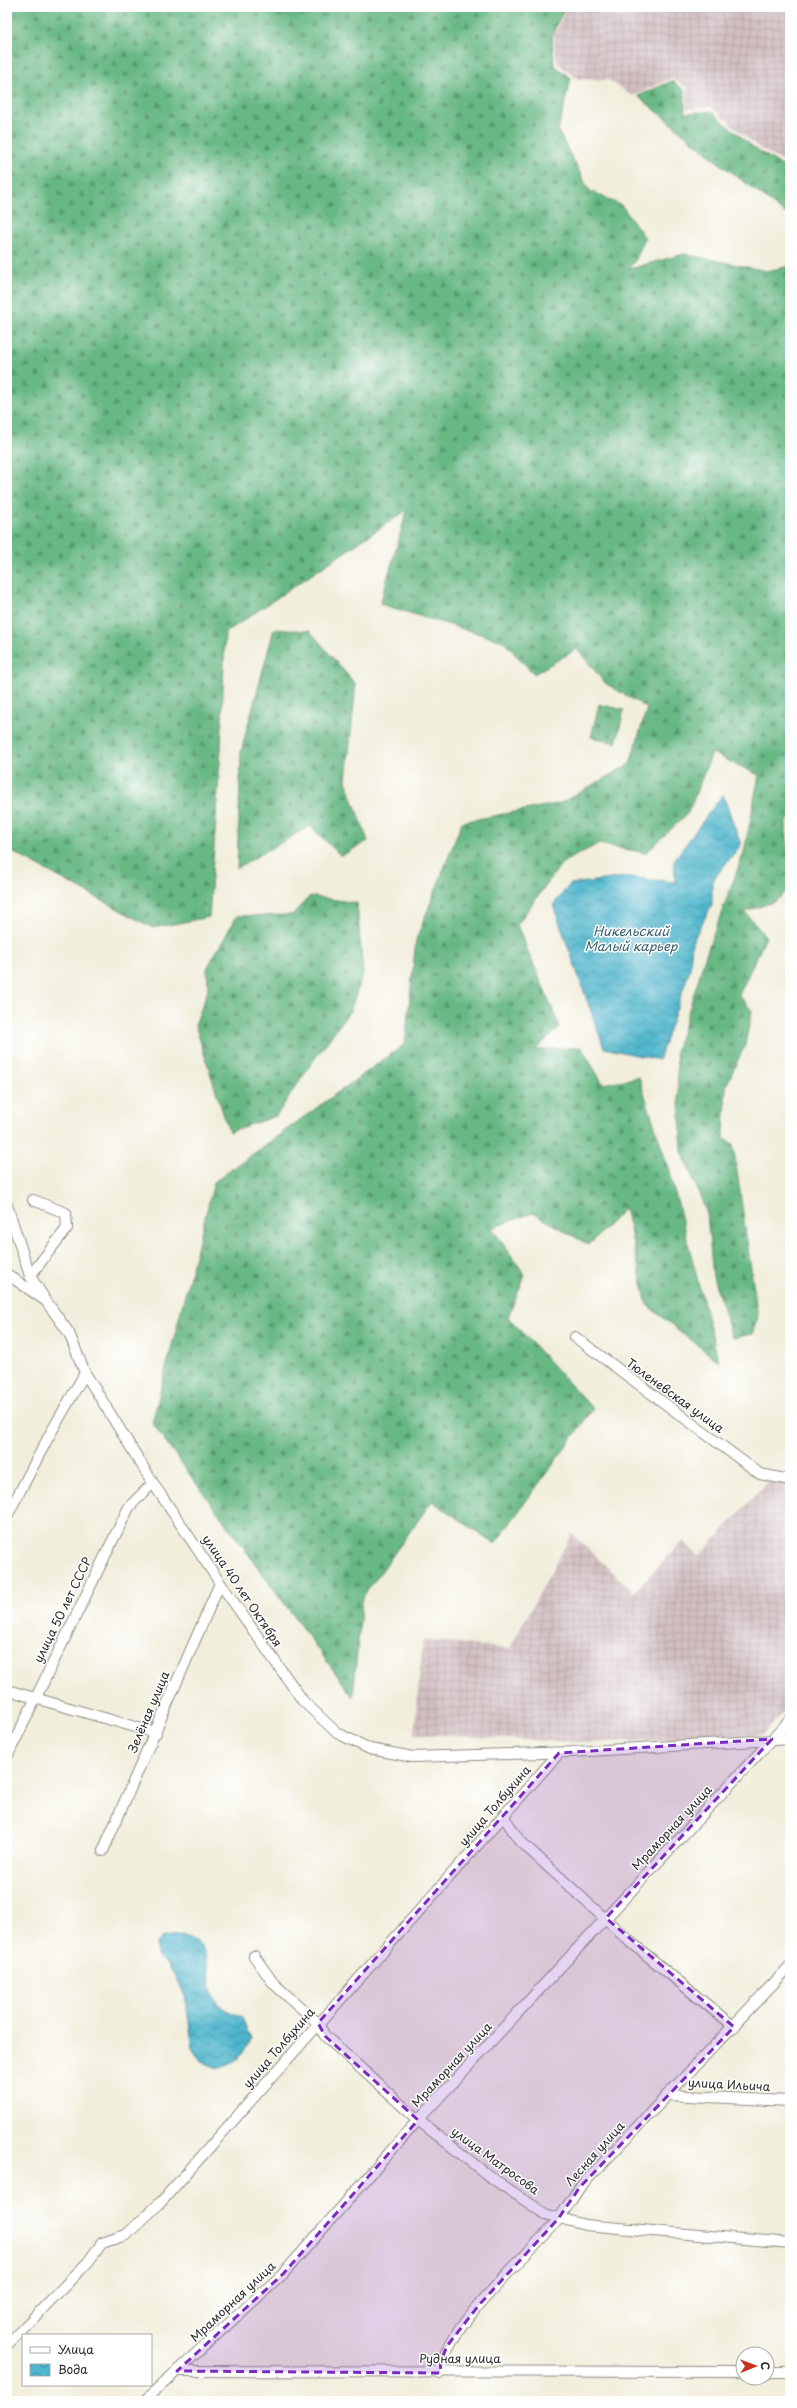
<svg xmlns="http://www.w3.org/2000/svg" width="797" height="2408" font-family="'Playpen Sans',sans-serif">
<defs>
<pattern id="industrial-grid" width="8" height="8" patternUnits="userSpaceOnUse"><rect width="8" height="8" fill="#d2bfc1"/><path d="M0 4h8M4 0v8" fill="none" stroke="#b4a4a6"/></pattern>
<pattern id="forest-firs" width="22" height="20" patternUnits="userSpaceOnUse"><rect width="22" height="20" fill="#67b884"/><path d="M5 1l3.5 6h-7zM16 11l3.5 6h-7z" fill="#55966c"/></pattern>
<pattern id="water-waves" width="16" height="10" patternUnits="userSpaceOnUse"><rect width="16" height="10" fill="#4db5cc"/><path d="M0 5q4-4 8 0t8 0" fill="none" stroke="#4093a6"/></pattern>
</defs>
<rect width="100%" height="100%" fill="#fff"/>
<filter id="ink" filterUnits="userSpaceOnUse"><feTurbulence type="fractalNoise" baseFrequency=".025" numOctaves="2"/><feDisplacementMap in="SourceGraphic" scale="8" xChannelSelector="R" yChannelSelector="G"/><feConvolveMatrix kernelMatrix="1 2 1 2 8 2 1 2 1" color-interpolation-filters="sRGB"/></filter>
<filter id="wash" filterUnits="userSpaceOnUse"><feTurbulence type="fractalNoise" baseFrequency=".012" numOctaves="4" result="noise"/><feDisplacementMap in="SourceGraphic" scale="16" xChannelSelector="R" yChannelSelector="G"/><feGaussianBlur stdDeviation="0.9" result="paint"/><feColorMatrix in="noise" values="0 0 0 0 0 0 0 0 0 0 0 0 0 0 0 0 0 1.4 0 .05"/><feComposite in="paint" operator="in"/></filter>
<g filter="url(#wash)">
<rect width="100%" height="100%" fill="#f1eedb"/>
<!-- industrial -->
<g fill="url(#industrial-grid)">
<polygon points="567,7 790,7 790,166 758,147 711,107 687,109 687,88 672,78 632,96 609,80 578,79 557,63 554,35"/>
<polygon points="770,1479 790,1485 790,1705 763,1735 587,1743 414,1734 423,1639 509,1649 572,1534 634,1592 683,1541 699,1556"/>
</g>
<!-- forest -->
<g fill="url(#forest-firs)" stroke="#497258">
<polygon points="7,7 565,7 552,35 554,65 571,78 558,131 589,190 622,206 645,238 636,259 629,269 684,254 767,271 790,266 790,817 786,825 788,852 790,853 790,888 776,901 745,912 766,937 739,995 752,1011 745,1045 726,1086 724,1138 733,1144 758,1317 752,1334 732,1338 713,1277 707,1214 682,1151 676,1052 706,954 744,852 759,775 712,753 688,813 646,853 598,844 562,863 517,925 560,1027 535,1050 581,1047 603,1084 639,1077 669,1170 719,1362 647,1305 625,1208 589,1245 533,1213 492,1228 525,1275 508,1317 593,1409 495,1544 432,1501 362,1598 353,1697 152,1423 214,1182 405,1044 416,940 462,822 561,803 630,764 647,708 605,683 577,649 534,674 503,641 380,604 407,510 225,633 221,749 209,917 153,928 7,849"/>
<polygon points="672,81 685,91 685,113 711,111 753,147 790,171 790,217 719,163 638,96"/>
<polygon points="274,629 310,631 356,685 346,781 368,841 341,856 310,826 237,868 241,751"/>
<polygon points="599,704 624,710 616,743 591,737"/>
<polygon points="310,896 357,903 363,974 350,1011 313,1061 276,1116 229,1132 195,1025 208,990 207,968 237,916 292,915"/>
</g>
<!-- water -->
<g fill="url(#water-waves)" stroke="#3c707c">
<polygon points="723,794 741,845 712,881 712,905 692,942 690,969 659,1060 604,1048 553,905 570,884 627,877 675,882 674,860"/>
<path d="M182 1935C220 1947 200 1976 217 2002 221 2009 233 2013 241 2016L251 2038C247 2056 234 2063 217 2068L201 2061 193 2050 185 1995 167 1964 157 1956 156 1944 163 1937Z"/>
</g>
</g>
<g filter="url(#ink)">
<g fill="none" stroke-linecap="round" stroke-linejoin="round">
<!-- minor casing -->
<g stroke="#8e8c83" stroke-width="12">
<g id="minor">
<polyline points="7,1205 30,1276 43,1296"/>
<polyline points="7,1274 46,1301 69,1333 85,1373 153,1483 220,1583 303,1701 337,1733 370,1749 413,1757 572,1752 790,1739"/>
<polyline points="30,1276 67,1228 66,1213 33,1200"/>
<polyline points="575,1337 760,1474 790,1480"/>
<polyline points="7,1516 49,1436 85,1373"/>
<polyline points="7,1690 156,1733"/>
<polyline points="7,1757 129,1507 153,1483"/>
<polyline points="504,1817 519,1840 627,1939 734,2027"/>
<polyline points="103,1851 220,1583"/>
<polyline points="254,1956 274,1984 318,2023 325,2036 418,2120 489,2176 545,2214 585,2225 790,2243"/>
<polyline points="667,2095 790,2101"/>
<polyline points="7,2345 88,2262 102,2243 126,2235 161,2202 559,1753"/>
<polyline points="177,2371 743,2372"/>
<polyline points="767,2372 790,2372"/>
<path d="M440 2373C442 2330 529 2255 558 2220 566 2209 573 2197 580 2187L790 1966"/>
<polyline points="144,2401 283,2274 418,2120 790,1720"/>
</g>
</g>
<!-- minor -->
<use href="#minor" stroke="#fff" stroke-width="10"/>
</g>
</g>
<!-- marked area -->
<path fill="#7b2cbf" fill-opacity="0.2" stroke="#7b2cbf" stroke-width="3" stroke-dasharray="8 5" stroke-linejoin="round" d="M772 1739 606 1918 734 2027 580 2187 558 2219 479 2305 447 2346 441 2361 440 2373 177 2371 283 2274 418 2120 325 2036 318 2023 559 1753Z"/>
<g text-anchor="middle" stroke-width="3" stroke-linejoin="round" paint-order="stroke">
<!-- street labels -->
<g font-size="12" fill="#2b2b2b" stroke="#fff">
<text transform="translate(675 1396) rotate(36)" y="4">Тюленевская улица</text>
<text transform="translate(242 1591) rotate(56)" y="4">улица 40 лет Октября</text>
<text transform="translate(63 1610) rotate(-64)" y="4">улица 50 лет СССР</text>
<text transform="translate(149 1712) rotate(-67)" y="4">Зелёная улица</text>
<text transform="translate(495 1806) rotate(-49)" y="4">улица Толбухина</text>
<text transform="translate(672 1828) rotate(-47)" y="4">Мраморная улица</text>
<text transform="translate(279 2048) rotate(-49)" y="4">улица Толбухина</text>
<text transform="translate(452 2065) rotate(-47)" y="4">Мраморная улица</text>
<text transform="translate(729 2085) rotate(3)" y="4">улица Ильича</text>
<text transform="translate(595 2154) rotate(-48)" y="4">Лесная улица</text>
<text transform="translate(495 2161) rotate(36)" y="4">улица Матросова</text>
<text transform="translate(233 2302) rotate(-43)" y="4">Мраморная улица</text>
<text x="460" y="2363">Рудная улица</text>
</g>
<!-- water labels -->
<g font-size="13" font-style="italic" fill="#39626b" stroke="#fff">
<text x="631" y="936">Никельский<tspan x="631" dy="15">Малый карьер</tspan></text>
</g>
</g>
<!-- margin -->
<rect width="797" height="2408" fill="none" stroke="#fff" stroke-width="24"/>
<!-- legend -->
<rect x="22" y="2334" width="130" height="52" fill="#ffffff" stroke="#aaaaaa"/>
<rect x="30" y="2347" width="20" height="6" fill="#ffffff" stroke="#aaaaaa"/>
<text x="58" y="2354" font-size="12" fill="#2b2b2b">Улица</text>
<rect x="30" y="2364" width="20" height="12" fill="url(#water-waves)" stroke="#aaaaaa"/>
<text x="58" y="2374" font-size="12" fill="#2b2b2b">Вода</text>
<!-- north arrow -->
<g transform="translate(755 2366) rotate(89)"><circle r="19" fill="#ffffff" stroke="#aaaaaa"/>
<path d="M0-3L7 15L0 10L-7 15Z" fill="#c8321e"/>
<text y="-6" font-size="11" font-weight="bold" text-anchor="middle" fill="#2b2b2b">С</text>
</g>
</svg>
